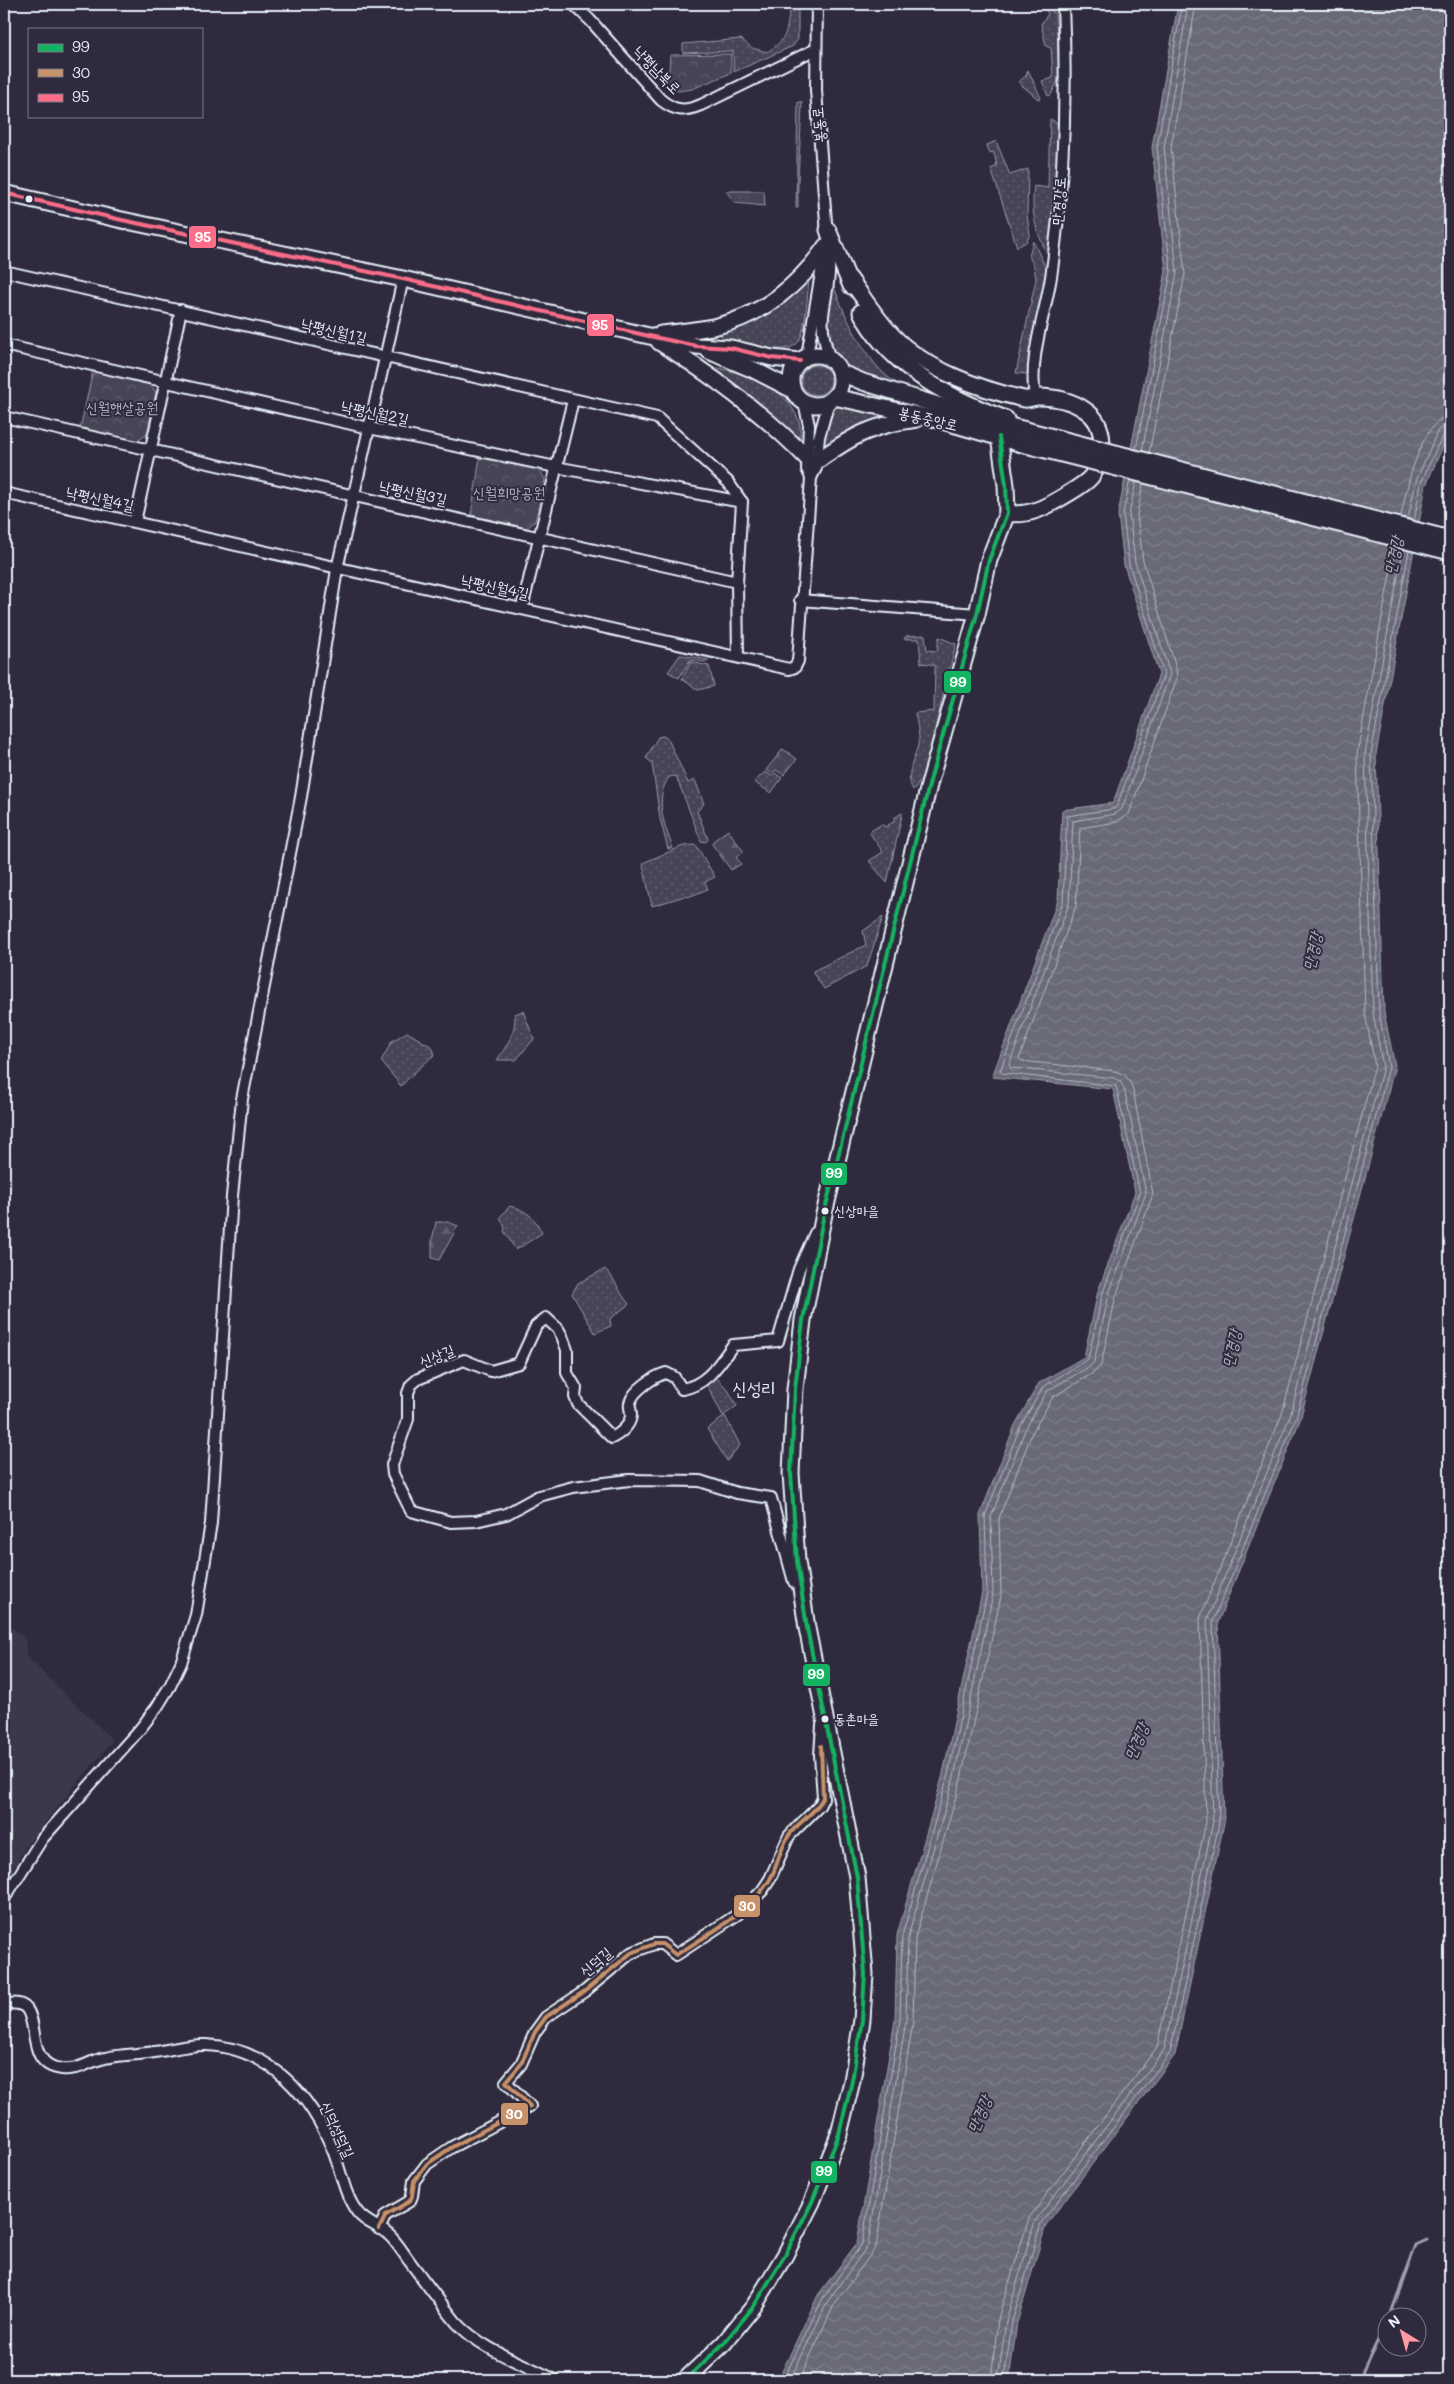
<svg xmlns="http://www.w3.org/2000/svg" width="1454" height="2384" font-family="Mali,'Poor Story',sans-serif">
<defs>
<pattern id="grass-dots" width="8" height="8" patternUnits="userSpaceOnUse" patternTransform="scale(1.25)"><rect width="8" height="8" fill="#464455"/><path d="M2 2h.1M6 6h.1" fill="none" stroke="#615f6e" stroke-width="1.8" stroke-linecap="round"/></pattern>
<pattern id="forest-firs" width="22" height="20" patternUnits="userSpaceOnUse" patternTransform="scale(1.25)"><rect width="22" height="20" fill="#464455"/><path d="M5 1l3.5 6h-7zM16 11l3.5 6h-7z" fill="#615f6e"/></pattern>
<pattern id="park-crowns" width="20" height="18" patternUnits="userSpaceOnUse" patternTransform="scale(1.25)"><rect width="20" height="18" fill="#464455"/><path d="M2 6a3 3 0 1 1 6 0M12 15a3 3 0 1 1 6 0" fill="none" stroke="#615f6e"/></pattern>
<pattern id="water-waves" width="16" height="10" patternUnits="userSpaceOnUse" patternTransform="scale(1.25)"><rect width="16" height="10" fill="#696978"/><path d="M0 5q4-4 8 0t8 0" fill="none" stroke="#7e7f8c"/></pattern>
</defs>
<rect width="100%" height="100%" fill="#2f2a3d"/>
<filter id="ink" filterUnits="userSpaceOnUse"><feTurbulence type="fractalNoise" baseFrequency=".02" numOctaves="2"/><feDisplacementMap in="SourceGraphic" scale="10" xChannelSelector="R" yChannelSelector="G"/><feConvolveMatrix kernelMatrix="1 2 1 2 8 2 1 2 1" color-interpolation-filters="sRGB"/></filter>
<g filter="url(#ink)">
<!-- built -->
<polygon fill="#3b3749" points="4,1620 25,1638 27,1657 113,1740 26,1846 4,1887"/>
<!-- grass -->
<g fill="url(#grass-dots)" stroke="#979aa6">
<path d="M792 4H798V39L793 46 734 72 733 51 683 53V44L741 39 752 48 767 52C793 36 784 27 792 4Z"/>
<polygon points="1043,4 1047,4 1055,14 1058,42 1059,78 1051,95 1048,96 1042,81 1053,78 1051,48 1046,46 1041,24 1048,14"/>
<polygon points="1028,70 1041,98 1038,99 1018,82 1026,76"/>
<path d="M798 102H802C801 138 797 173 798 208H796Z"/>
<path d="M1050 119 1057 123 1058 130 1056 198 1048 255C1035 230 1031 214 1034 186L1048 188Z"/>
<polygon points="996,141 1010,175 1028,169 1027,215 1030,235 1026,242 1017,247 991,169 997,166 994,153 989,152 987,145"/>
<polygon points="1033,241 1047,270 1030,370 1026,374 1016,373 1036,279 1034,266 1029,256"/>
<path d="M831 278C841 309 865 362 893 381 903 387 914 391 924 397 894 387 839 375 829 340 823 322 830 296 831 278Z"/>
<path d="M809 281C807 295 806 327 800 339 791 360 743 343 725 340L721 336 722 332 751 323 772 311Z"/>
<circle cx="816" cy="380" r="15"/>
<path d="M714 367C749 375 784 384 799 421 801 427 800 437 800 444L766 410 715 372Z"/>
<polygon points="836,405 880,416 881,419 853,427 828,448 823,448 822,443"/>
<path d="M925 635 927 650 937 651 939 637 956 644 924 773 915 789 913 790C903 773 918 755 919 738 919 730 916 721 915 713L934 711 935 665 921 663 919 639H904L906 636Z"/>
<polygon points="680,655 681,655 709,660 707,662 690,660 679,678 668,672"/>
<polygon points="691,662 709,666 714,686 698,690 682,679"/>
<path d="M663 736 668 739 688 783 695 780 704 804 697 811 708 839 706 842 701 841 676 776 669 777C654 799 664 825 673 848L668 849 660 819 652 763 646 758 658 737Z"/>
<polygon points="765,772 772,776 775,773 782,778 771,793 754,782"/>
<polygon points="902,813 902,815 887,883 869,861 883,852 869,832 882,824 885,827 895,821 894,818"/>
<polygon points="696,845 715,877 705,882 708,889 688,897 685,896 652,906 643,865 645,862 683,846"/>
<polygon points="883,917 867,966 824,989 813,973 813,971 866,945 863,931"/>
<path d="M523 1011 534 1039 516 1060H497C507 1045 516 1033 515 1014Z"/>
<path d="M407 1032 432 1047 435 1054C423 1065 412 1074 401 1086L381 1061 392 1041Z"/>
<path d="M510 1206C526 1210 536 1218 542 1233L516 1250 504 1231 505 1228 500 1217Z"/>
<path d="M605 1269C616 1279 619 1293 629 1304L610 1319 611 1326 595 1333 572 1294 578 1283Z"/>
<polygon points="715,1376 728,1390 737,1406 723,1416 706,1383"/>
<polygon points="725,1416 740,1445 727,1461 707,1429"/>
</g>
<!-- forest -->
<g fill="url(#forest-firs)" stroke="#979aa6">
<polygon points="783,749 797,759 784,775 776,770 772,773 766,770"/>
<polygon points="728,830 744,852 736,857 741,864 731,870 712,844 713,841"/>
<polygon points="436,1222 448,1222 458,1226 439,1260 432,1258 432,1240"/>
</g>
<!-- park -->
<g fill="url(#park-crowns)" stroke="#979aa6">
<polygon points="731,54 731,73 692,89 678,91 668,83 670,55"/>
<polygon points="726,191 764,191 765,206 735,203"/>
<polygon points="93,371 150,385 156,392 147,434 138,441 80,429"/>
<polygon points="480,457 539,469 545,479 535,521 527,528 471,515"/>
</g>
<!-- water -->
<polygon fill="url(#water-waves)" stroke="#9c9fab" points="1178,4 1450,4 1450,430 1426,485 1376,754 1384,1012 1395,1066 1300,1420 1218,1622 1224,1823 1175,2055 1046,2225 1017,2323 1009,2380 778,2380 818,2295 857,2243 895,2020 897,1935 942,1778 982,1592 980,1515 1015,1425 1039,1383 1084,1357 1098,1291 1135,1192 1113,1089 992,1077 1058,900 1062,810 1113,803 1159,674 1124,565 1118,514 1166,271 1152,147"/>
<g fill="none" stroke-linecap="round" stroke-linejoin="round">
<!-- shore -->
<g stroke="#b5bbc5" stroke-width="1">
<polyline points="1136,449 1171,272 1157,147 1182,4"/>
<polyline points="1142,451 1177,273 1164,147 1188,4"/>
<polyline points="1149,453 1185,274 1171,147 1196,4"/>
<path d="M1401 517C1405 493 1421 418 1450 416"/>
<polyline points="1408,519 1416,481 1438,430 1444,425 1450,424"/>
<polyline points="1414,521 1421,483 1443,434 1450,430"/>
<polyline points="783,2380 823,2298 862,2244 900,2021 902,1936 947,1779 987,1593 985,1516 1020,1427 1043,1387 1088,1359 1103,1292 1140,1193 1116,1086 1002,1073 1000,1071 1063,902 1067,816 1113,809 1117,806 1164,674 1129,564 1123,514 1130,480"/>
<polyline points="790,2380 828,2301 868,2245 906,2021 908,1937 953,1781 993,1594 991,1517 1025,1430 1047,1391 1089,1367 1094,1362 1109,1294 1146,1193 1124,1088 1120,1081 1114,1078 1011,1068 1009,1065 1069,904 1073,821 1115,814 1122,809 1170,674 1135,562 1129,514 1136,482"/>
<polyline points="799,2380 834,2305 876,2247 913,2022 915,1938 960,1783 1001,1596 999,1518 1032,1433 1053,1397 1093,1373 1101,1365 1116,1296 1153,1194 1132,1086 1125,1075 1115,1071 1022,1061 1019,1059 1076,906 1080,828 1117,822 1129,814 1177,678 1176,668 1143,561 1137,515 1143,484"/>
<polyline points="991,2380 998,2319 1029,2218 1157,2047 1206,1822 1200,1618 1282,1414 1375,1066 1365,1013 1357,754 1395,547"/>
<polyline points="998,2380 1006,2321 1035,2221 1164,2050 1213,1822 1207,1620 1290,1416 1383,1067 1373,1013 1365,754 1403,549"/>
<polyline points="1004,2380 1012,2322 1041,2223 1170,2053 1219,1823 1213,1621 1296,1418 1389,1067 1379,1012 1371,754 1409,551"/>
</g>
<!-- stream -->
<g stroke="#9c9fab" stroke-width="3">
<polyline points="1390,2316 1416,2245 1427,2240"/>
<polyline points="1359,2380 1386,2323"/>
</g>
<!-- street casing -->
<g stroke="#e8f1f8" stroke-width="14">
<g id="street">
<path d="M573 4 590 20 661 100C675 111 684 112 701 105L816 49"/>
<polyline points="817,4 816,90 827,235"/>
<path d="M827 250C833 272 825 294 823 316 821 331 825 345 830 359"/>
<polyline points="4,271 657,418 728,482 742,502"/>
<polyline points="4,345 369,428 556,467 742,502"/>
<polyline points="807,356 825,249"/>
<path d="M1035 397C1028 355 1047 311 1052 270 1064 182 1067 92 1063 4"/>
<polyline points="804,402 809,425 807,469 811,478"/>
<polyline points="4,417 737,582 742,502"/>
<polyline points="4,493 789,669 795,667 798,661 811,478 816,468 819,437 829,401"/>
<polyline points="135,522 181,310"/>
<polyline points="737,582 738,657"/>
<polyline points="800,600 977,614"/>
<polyline points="522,608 573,400"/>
<path d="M794 1582 771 1498 737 1493 700 1481 629 1480 573 1487 539 1496 506 1514 476 1521 451 1522 411 1511 393 1474 392 1465 408 1419V1393L411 1385 418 1379 464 1360 491 1371 519 1363 536 1326 546 1318 558 1329 562 1336 567 1350V1373L576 1388 575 1397 578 1404 612 1438C621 1433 631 1426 631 1414 631 1410 629 1407 630 1403 633 1390 655 1376 666 1373L674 1377 682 1389C707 1385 719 1364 733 1345L778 1341 799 1269 815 1233"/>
<polyline points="4,1899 42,1839 140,1729 157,1707 170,1686 181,1663 196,1615 211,1523 232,1196 242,1099 301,797 337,569 403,279"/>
<path d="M4 2005C52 1992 15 2065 62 2069 79 2071 89 2061 105 2058 121 2054 138 2055 154 2052 171 2050 189 2044 206 2045 271 2048 312 2097 334 2153 341 2172 345 2197 358 2213 366 2223 379 2226 389 2235 397 2242 403 2253 410 2262 425 2282 440 2302 456 2322 483 2351 521 2362 555 2380"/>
<polyline points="379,2229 386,2215 410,2201 412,2196 414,2181 427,2164 452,2147 530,2106 506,2082 521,2064 535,2032 546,2017 585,1991 631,1953 654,1944 662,1944 676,1955 738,1914 762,1891 770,1879 789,1836 819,1806 823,1798 820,1755 822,1725"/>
</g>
</g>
<!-- secondary casing -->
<g stroke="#e8f1f8" stroke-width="19">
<g id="secondary">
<polyline points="4,193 122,220 403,279 649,336 696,346 731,348 772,358 800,361"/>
<polyline points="828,230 851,286"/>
<path d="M849 278C863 297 875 317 892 335 924 369 979 389 1024 399 1029 400 1033 397 1038 397 1055 397 1071 400 1085 410 1107 424 1106 458 1091 477 1085 484 1074 490 1066 495 1048 506 1029 517 1007 513"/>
<path d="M861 312C888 366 951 399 1006 419"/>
<path d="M661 334C679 332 699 330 717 326 763 315 800 284 826 246"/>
<path d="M659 342C713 376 763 413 808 459"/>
<polyline points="709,351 754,370 793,390"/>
<circle cx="816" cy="380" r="25"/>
<polyline points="839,372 863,382 986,420 1026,430"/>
<polyline points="834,397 932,418 1022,444"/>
<path d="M817 461C854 435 872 425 917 419"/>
<polyline points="685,2380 724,2343 754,2306 785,2255 812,2202 839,2134 852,2081 862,2020 865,1974 857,1877 807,1628 797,1561 791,1473 795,1389 803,1320 824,1214 930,781 977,614 989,560 1007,513 1006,485 999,437"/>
</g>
</g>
<!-- street -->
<use href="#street" stroke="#2f2a3d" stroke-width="10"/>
<!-- secondary -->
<use href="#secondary" stroke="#2f2a3d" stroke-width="15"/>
<!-- secondary-bridge casing -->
<g stroke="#e8f1f8" stroke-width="19" stroke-linecap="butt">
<g id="secondary-bridge">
<polyline points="1026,430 1450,539"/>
<polyline points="1022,444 1450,552"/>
</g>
</g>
<!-- secondary-bridge -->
<use href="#secondary-bridge" stroke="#2f2a3d" stroke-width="15"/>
<!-- bus-1 casing -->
<g stroke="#2f2a3d" stroke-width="8">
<polyline id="bus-1" points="685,2380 724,2343 754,2306 785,2255 812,2202 839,2134 852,2081 862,2020 865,1974 857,1877 807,1628 797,1561 791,1473 795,1389 803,1320 824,1214 930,781 977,614 989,560 1007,513 1006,485 999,437"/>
</g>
<!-- bus-2 casing -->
<g stroke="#2f2a3d" stroke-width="8">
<path id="bus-2" d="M379 2229 386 2215 410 2201 412 2196 414 2181 427 2164 452 2147 530 2106 506 2082 521 2064 535 2032 546 2017 585 1991 631 1953 654 1944H662L676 1955C708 1934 747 1914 769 1881 778 1867 779 1849 789 1835 799 1821 815 1814 823 1798L821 1746"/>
</g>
<!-- bus-3 casing -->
<g stroke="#2f2a3d" stroke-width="8">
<polyline id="bus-3" points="4,193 122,220 403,279 649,336 696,346 731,348 772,358 800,361"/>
</g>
<!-- bus-1 -->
<use href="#bus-1" stroke="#13b361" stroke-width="4"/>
<!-- bus-2 -->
<use href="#bus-2" stroke="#c7916a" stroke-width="4"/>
<!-- bus-3 -->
<use href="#bus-3" stroke="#fb6d88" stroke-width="4"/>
</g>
</g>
<!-- markers -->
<g fill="#e8f1f8" stroke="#2f2a3d" stroke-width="2">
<circle cx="29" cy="199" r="4.5"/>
<circle cx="825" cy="1211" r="4.5"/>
<circle cx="825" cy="1719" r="4.5"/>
</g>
<g text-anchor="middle" stroke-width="4" stroke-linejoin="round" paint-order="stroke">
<!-- bus labels -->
<g font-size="14" fill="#e8f1f8" stroke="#2f2a3d" text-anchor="start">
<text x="834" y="1216">신상마을</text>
<text x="834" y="1724">동촌마을</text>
</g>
<!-- street labels -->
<g font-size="15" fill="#e8f1f8" stroke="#2f2a3d">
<text transform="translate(657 70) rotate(46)" y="5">낙평남북로</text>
<text transform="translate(819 125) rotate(-95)" y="5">봉동로</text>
<text transform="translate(1059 201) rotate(-86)" y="5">만경강로</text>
<text transform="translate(334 331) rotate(13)" y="5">낙평신월1길</text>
<text transform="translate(375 413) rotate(12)" y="5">낙평신월2길</text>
<text transform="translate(928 419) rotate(13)" y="5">봉동중앙로</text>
<text transform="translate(413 493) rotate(12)" y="5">낙평신월3길</text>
<text transform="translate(100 499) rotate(12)" y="5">낙평신월4길</text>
<text transform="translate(495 587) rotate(12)" y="5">낙평신월4길</text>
<text transform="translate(437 1356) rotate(-22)" y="5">신상길</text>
<text transform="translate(596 1962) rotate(-40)" y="5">신덕길</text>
<text transform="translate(337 2130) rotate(65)" y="5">신덕성덕길</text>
</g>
<!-- park labels -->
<g font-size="15" fill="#afb4bf" stroke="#2f2a3d">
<text x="122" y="413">신월햇살공원</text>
<text x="509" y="498">신월희망공원</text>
</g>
<!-- water labels -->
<g font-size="16" font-style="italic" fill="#afb4be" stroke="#2f2a3d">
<text transform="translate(1393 555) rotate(-78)" y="6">만경강</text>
<text transform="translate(1312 951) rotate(-78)" y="6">만경강</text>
<text transform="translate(1231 1348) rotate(-78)" y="6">만경강</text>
<text transform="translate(1136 1741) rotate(-67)" y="6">만경강</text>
<text transform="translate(979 2114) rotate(-67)" y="6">만경강</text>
</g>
<!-- quarter labels -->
<g font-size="18" fill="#e8f1f8" stroke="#2f2a3d">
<text x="754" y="1395">신성리</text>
</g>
</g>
<g stroke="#2f2a3d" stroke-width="2">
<rect x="188" y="225" width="29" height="24" rx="5" fill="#fb6d88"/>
<rect x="586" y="313" width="29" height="24" rx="5" fill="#fb6d88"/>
<rect x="943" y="670" width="29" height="24" rx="5" fill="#13b361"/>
<rect x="820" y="1162" width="28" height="24" rx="5" fill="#13b361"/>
<rect x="802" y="1663" width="29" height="24" rx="5" fill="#13b361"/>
<rect x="733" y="1894" width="28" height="24" rx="5" fill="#c7916a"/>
<rect x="500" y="2102" width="29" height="24" rx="5" fill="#c7916a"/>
<rect x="810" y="2160" width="28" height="24" rx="5" fill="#13b361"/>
</g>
<g font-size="14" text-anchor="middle" font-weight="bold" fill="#fff">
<text x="203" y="242">95</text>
<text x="600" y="330">95</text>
<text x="958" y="687">99</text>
<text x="834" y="1178">99</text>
<text x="816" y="1679">99</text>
<text x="747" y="1911">30</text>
<text x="514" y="2119">30</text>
<text x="824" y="2176">99</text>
</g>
<!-- margin -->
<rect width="1454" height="2384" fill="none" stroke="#2f2a3d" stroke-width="20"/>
<rect x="10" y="10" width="1434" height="2364" fill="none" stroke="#e8f1f8" stroke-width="2" filter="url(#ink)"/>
<!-- legend -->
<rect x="28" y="28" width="175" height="90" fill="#2f2a3d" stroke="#797a88"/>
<rect x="38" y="44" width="25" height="8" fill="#13b361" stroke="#797a88"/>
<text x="72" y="52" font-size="15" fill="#e8f1f8">99</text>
<rect x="38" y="69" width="25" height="8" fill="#c7916a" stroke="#797a88"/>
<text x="72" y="78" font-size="15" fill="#e8f1f8">30</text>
<rect x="38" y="94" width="25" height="8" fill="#fb6d88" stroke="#797a88"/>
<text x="72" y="102" font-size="15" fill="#e8f1f8">95</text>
<!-- north arrow -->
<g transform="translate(1402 2332) rotate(323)"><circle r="24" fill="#2f2a3d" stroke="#797a88"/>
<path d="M0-4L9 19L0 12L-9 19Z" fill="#ff9aa2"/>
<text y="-8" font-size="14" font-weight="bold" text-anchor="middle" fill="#e8f1f8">N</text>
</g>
</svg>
